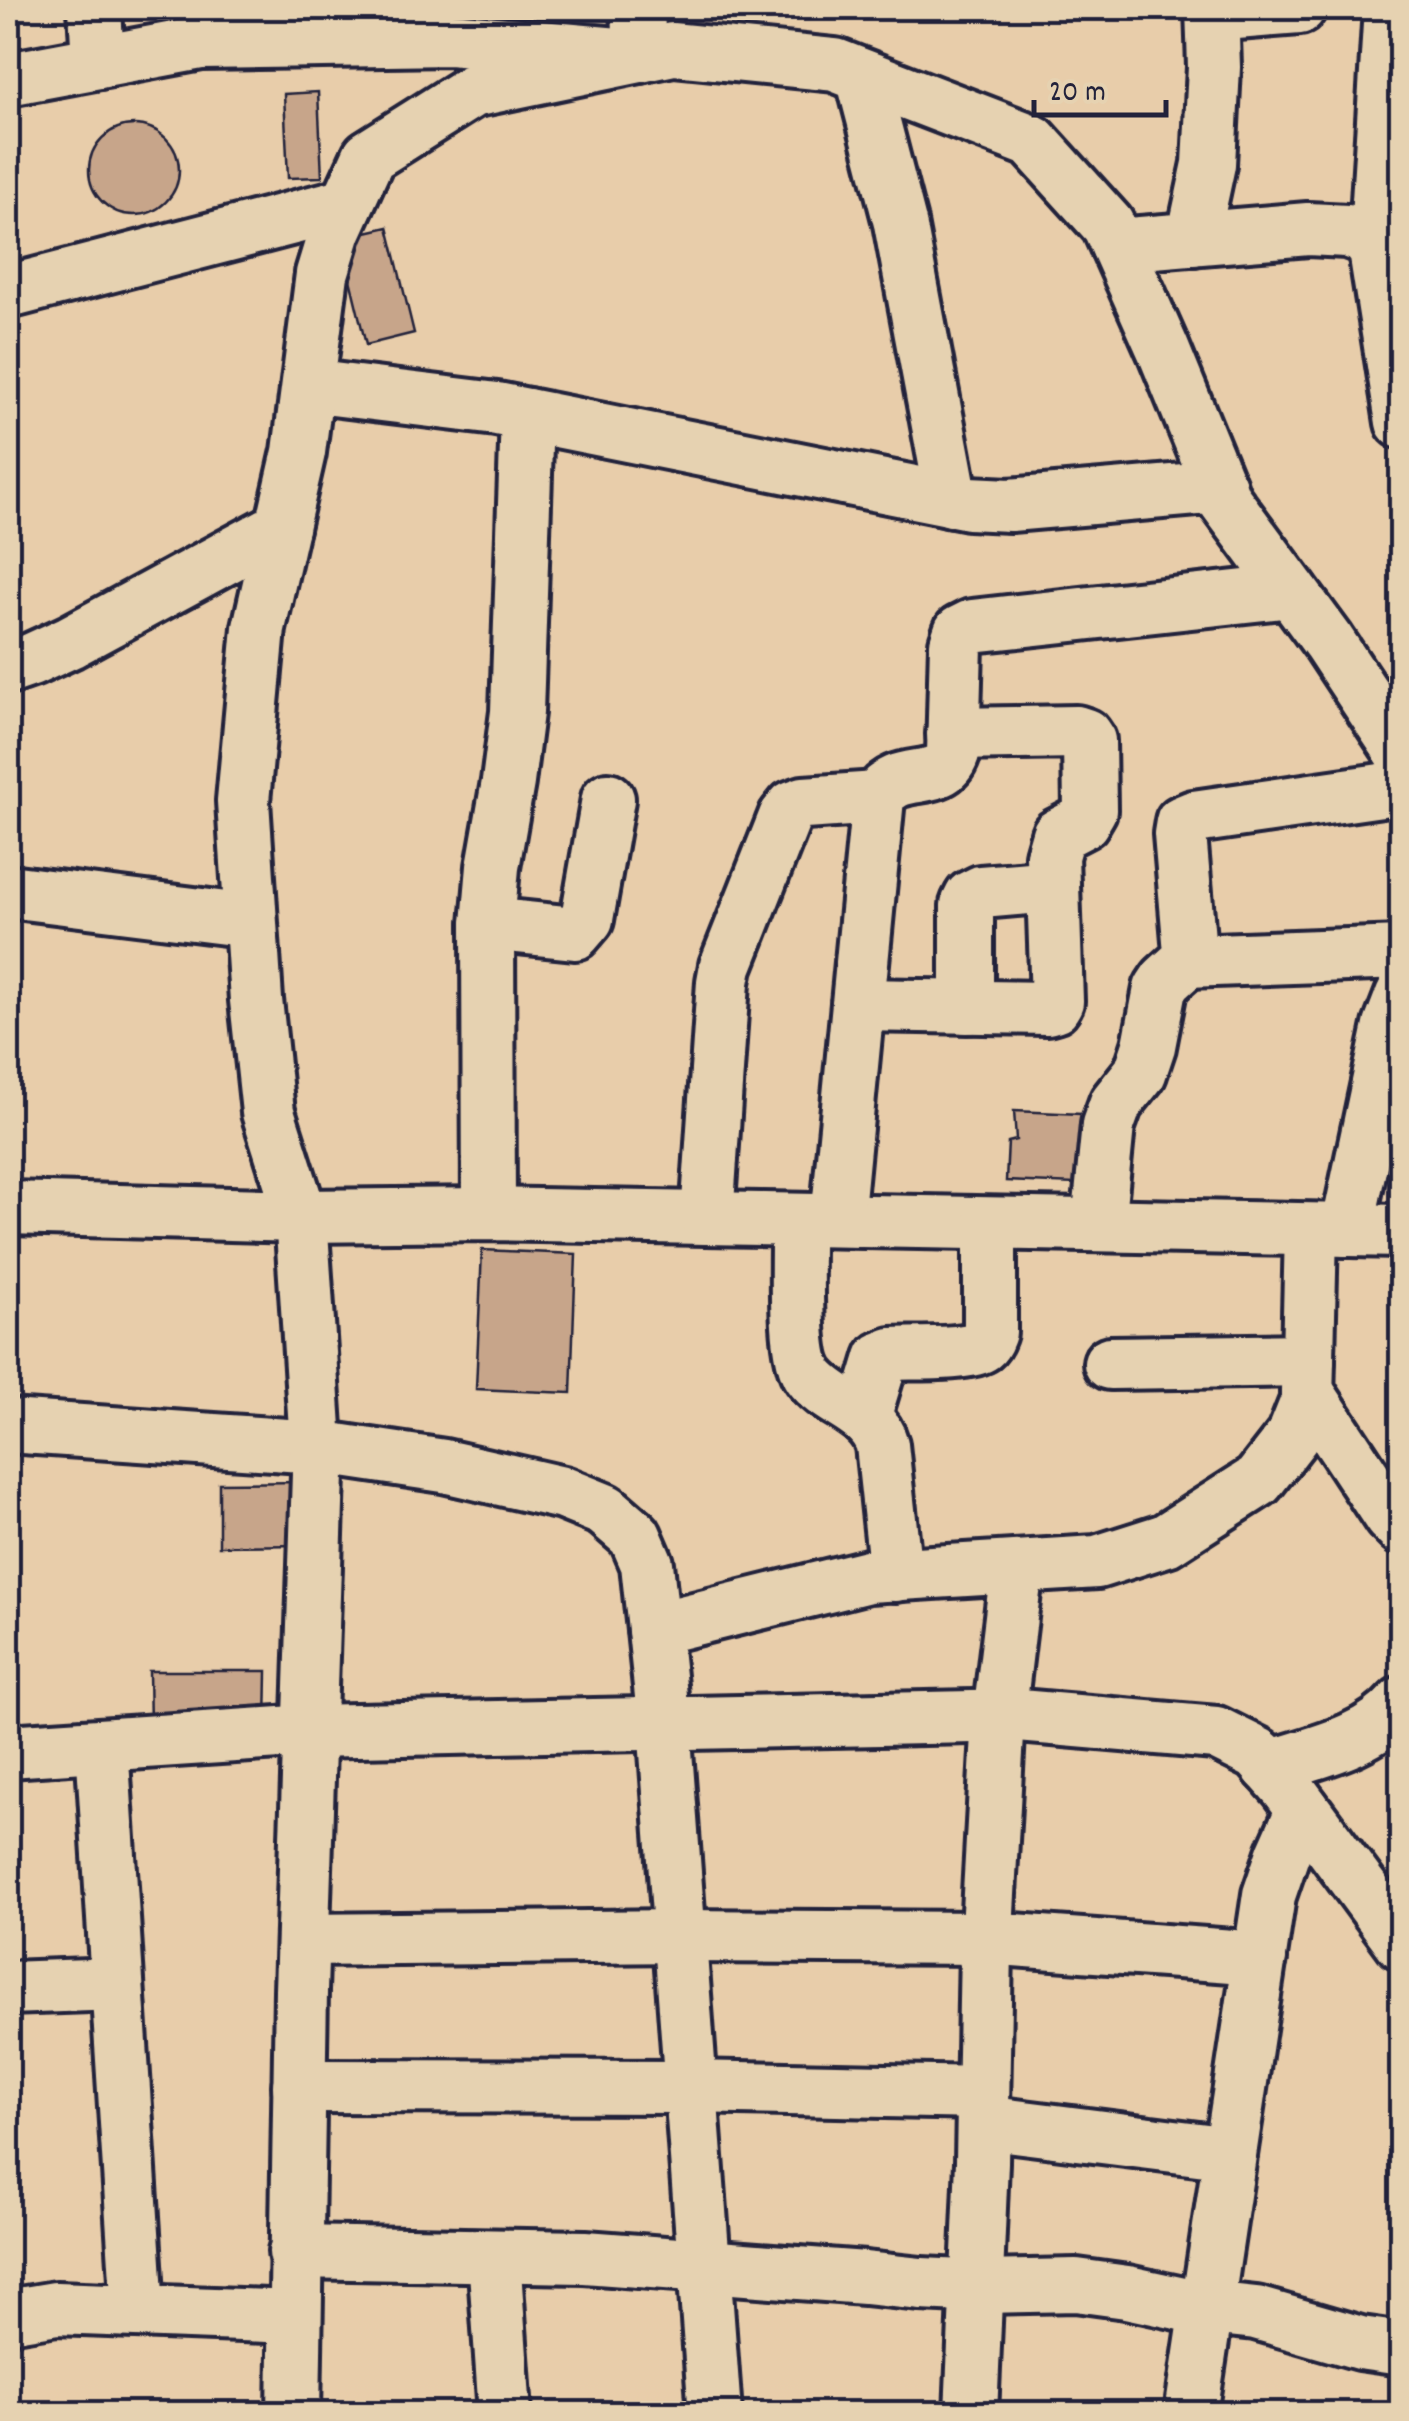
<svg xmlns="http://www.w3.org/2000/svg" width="1409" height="2421" font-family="Dekko,sans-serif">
<rect width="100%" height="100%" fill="#e8cdaa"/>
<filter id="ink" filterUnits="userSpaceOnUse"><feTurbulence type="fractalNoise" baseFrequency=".01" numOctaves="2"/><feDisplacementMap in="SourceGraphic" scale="20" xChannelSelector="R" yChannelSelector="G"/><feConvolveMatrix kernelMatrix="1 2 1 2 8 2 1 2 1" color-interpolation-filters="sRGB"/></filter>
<g filter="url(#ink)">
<!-- building -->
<g fill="#c7a58a" stroke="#22223b" stroke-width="2.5">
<polygon points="318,92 322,177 288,178 284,94"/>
<circle cx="134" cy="170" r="45"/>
<polygon points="388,227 414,333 366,345 340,238"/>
<polygon points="1014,1111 1081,1114 1076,1184 1006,1181 1008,1142 1016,1140"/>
<polygon points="482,1250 576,1254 571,1393 476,1389"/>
<polygon points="304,1482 304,1545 219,1546 219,1483"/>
<polygon points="149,1671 267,1671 266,1726 150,1726"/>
</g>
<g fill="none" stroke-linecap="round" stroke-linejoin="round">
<!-- minor casing -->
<g stroke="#22223b" stroke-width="60">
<g id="minor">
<polyline points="95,8 98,62"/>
<polyline points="1212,15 1299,8"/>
<polyline points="862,76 900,223 952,500"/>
<polyline points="8,79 201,43 450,39 640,56 638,8"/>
<polyline points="1193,239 1209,164 1214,67 1212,8"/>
<polyline points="1117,245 1308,229 1347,231 1364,237 1375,250 1402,422"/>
<polyline points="1375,250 1390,8"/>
<polyline points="8,292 347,204"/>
<polyline points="308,386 497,409 969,503 1010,505 1220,487"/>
<polyline points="8,668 31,660 70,642 282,527"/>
<polyline points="8,891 250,921"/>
<polyline points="488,924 575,933 587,919 608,799"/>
<polyline points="1187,961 1402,953"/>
<polyline points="858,1005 1047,1008 1054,1006 1057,1001 1052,856 1058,835 1083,822 1090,810 1089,741 1085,735 1076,732 953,734"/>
<polyline points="967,1007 967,905 971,897 981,892 1053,886"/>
<polyline points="8,1208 301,1216 489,1214 1402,1231"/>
<polyline points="489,1214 488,924 493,867 508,782 517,712 527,415"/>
<polyline points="707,1218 723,982 726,966 785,817 793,807 804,803 878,798"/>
<path d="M797 1220C798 1254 792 1352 809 1376 829 1404 872 1409 882 1445L896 1575"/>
<path d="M837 1220 878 798C898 763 941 789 953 754L956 644 960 632 972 626 1291 591"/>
<polyline points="1098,1225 1108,1125 1116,1103 1140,1073 1149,1046 1160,989 1166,980 1187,961 1190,952 1180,834 1182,822 1194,817 1402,787"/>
<polyline points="1347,1230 1390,1026 1402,995"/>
<polyline points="1110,1363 1308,1360"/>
<polyline points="1307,1391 1390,1517 1402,1529"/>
<path d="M864 1418 882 1358 892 1354C910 1353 970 1355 982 1346 987 1342 988 1337 990 1332V1224"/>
<polyline points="8,1426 317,1447 444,1466 563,1493 605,1510 635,1536 647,1564 664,1724 715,2414"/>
<polyline points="654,1629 868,1576 1097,1562 1166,1540 1258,1481 1293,1436 1307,1401 1311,1230"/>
<polyline points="102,1745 138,2311"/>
<polyline points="8,1751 310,1731 1019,1716 1216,1733 1258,1754 1287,1787 1402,1943"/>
<path d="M1269 1767C1316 1752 1369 1742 1402 1703"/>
<polyline points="303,1940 679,1936 987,1938 1260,1958"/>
<polyline points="8,1988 117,1984"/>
<polyline points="299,2086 690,2087 983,2093"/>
<polyline points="983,2122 1230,2153"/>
<polyline points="295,2252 585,2257 865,2278 921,2284 984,2287 1076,2285 1127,2292 1192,2306 1256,2313 1360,2343 1402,2349"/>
<polyline points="494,2256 505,2414"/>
<polyline points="8,2316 56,2308 294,2317"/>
<polyline points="294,2414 301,1991 318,1474 301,1216 268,1112 256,1000 243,801 259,628 299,452 322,274 335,231 369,156 472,91 673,49 835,65 1032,141 1108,225 1163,349 1225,501 1328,641 1402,753"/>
<polyline points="971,2414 982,2162 986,1947 999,1717 1017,1567"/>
<polyline points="1191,2414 1269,1895 1283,1854 1303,1809"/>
</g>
</g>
<!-- minor -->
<use href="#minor" stroke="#e6d2b1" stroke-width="52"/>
</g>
</g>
<!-- margin -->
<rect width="1409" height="2421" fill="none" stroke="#e6d2b1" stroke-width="40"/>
<rect x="20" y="20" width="1369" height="2381" fill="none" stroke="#22223b" stroke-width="4" filter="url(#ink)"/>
<!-- scale -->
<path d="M1034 100v15h132v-15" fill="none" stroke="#22223b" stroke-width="5"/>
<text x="1049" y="100" font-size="30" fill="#22223b" stroke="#e6d2b1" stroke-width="8" paint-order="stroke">20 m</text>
</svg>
